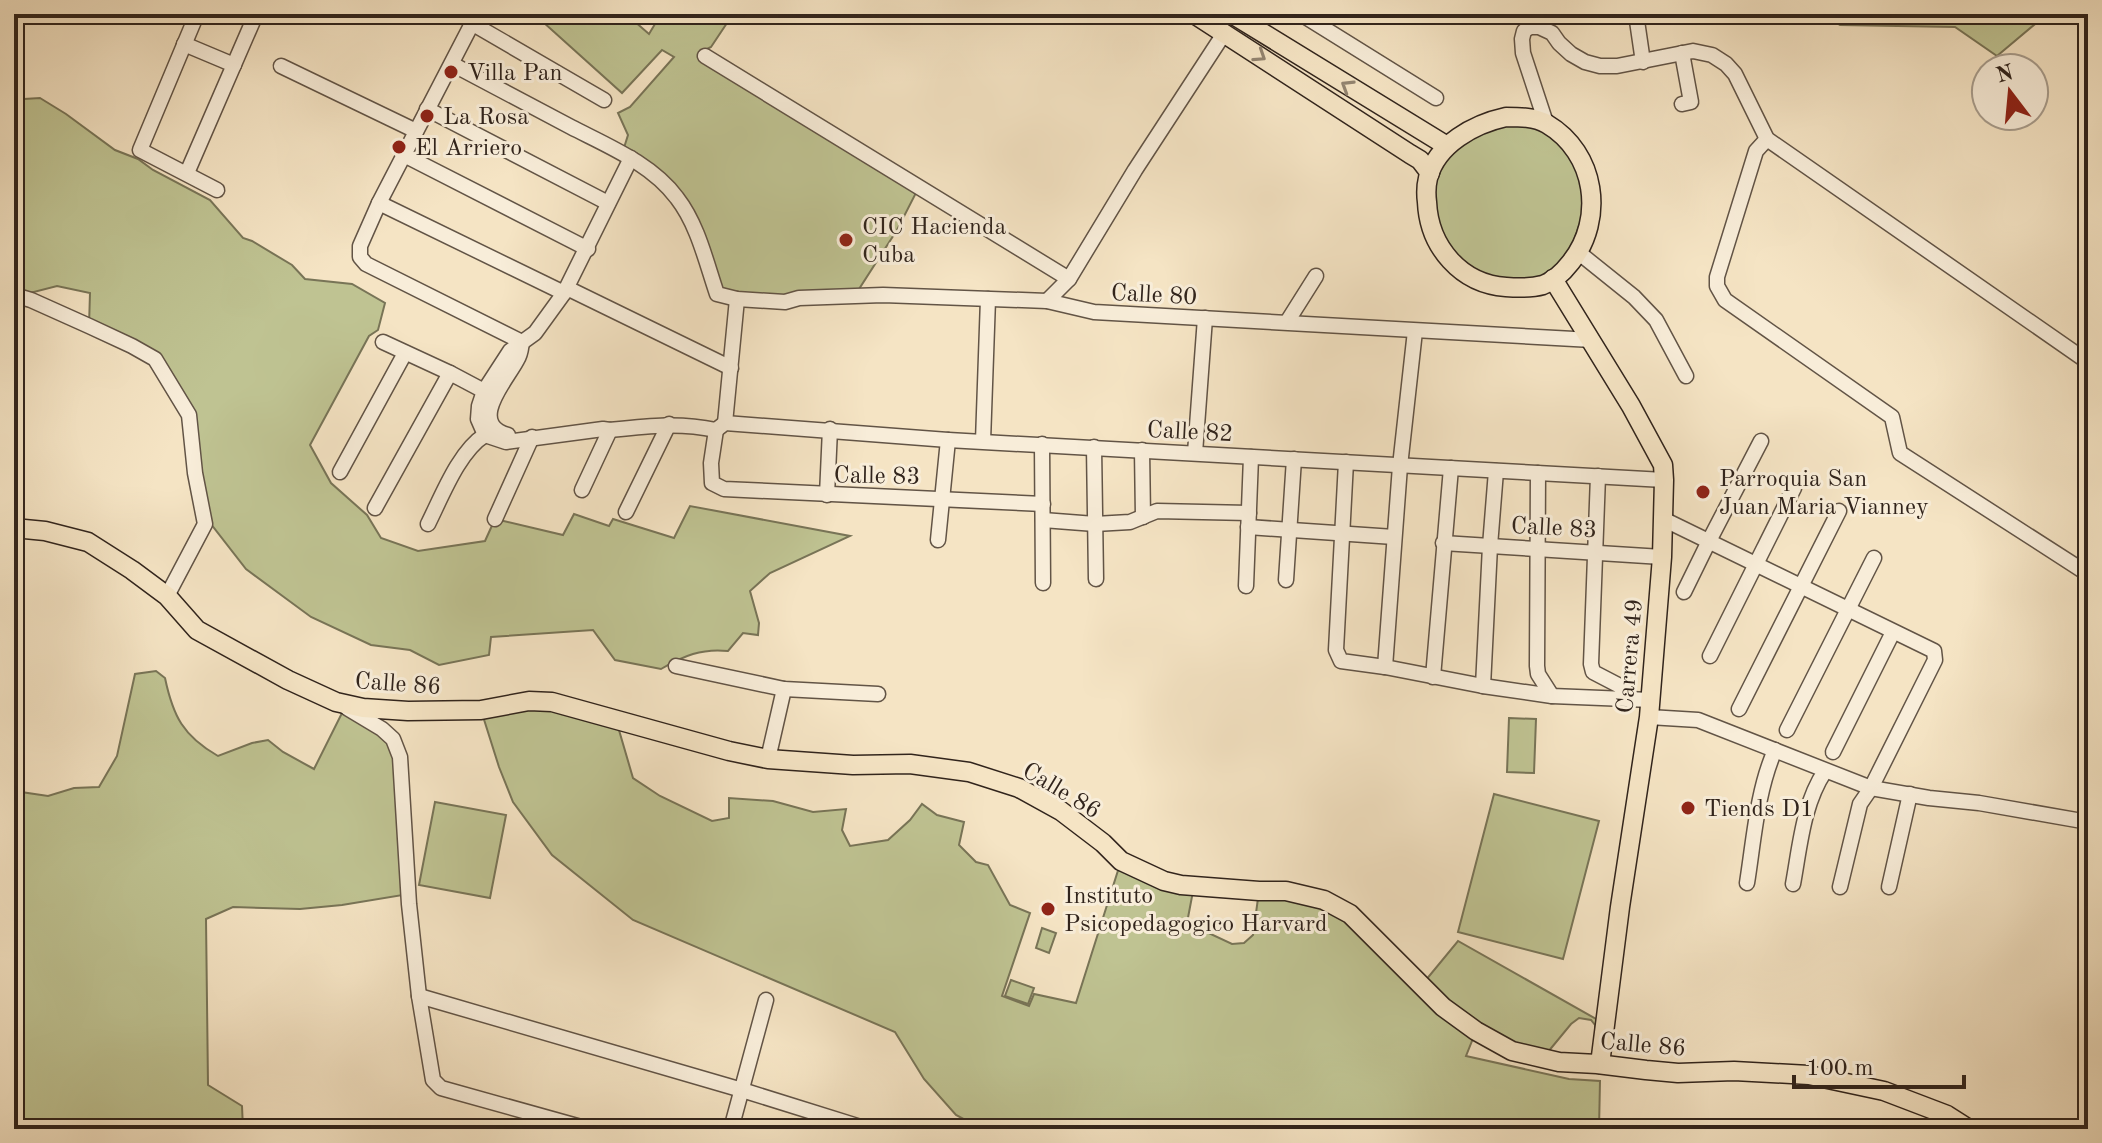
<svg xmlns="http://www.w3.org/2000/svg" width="2102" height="1143" font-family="'Old Standard TT',serif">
<rect width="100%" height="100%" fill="#f5e4c4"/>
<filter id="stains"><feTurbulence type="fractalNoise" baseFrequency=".0025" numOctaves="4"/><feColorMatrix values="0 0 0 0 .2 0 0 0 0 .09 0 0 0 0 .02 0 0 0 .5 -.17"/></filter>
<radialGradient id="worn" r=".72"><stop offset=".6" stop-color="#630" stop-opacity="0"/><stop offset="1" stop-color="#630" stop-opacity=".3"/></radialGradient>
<!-- green -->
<g fill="#bfc392" stroke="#787457" stroke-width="2">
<polygon points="551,14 626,14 649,34 661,14 733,14 711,47 703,51 700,61 919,187 897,230 859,289 809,297 717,294 686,200 622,154 628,135 618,113 630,107 674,57 662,50 622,93 543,22"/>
<polygon points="1822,14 2047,14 1997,56 1955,27 1840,25"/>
<path d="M40 98 66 114 115 150 138 159 153 170 210 200 243 238 252 241 292 265 305 279 352 284 385 303 378 330 369 336 310 445 331 483 367 515 381 538 418 551 485 541 495 519 563 535 574 514 609 526 613 519 674 538 690 506 850 536 770 573 750 591 759 623 758 635 743 633 728 651C702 648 683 656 661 669L615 660 593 630 491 637 489 655 439 665 410 650 371 645 311 617 246 569 211 524 189 415 163 360 89 326 90 293 57 286 30 293 14 286V106L24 99Z"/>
<polygon points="1487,121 1546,123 1591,190 1564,270 1519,288 1451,262 1426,190 1447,146"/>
<path d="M156 671 165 678C173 716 183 736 218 756L252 743 268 740 283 752 314 769 345 707 395 745 409 894 342 905 300 909 233 907 206 919 208 1085 242 1106 243 1129H14V791L48 796 74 788 99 787 117 756 135 674Z"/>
<polygon points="518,703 616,720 633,778 660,796 712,821 729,818 729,798 773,801 813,812 846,809 842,830 850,846 888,840 910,820 922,804 937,815 964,822 959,845 976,862 988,865 1010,905 1030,913 1002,996 1029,1006 1034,994 1076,1003 1121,861 1194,886 1187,923 1232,944 1244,943 1253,935 1259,891 1333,905 1421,986 1458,941 1605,1024 1603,1036 1595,1029 1595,1025 1591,1020 1579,1018 1571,1024 1543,1058 1476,1031 1466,1056 1569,1079 1600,1081 1599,1129 982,1129 956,1115 924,1079 895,1032 633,920 552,855 513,802 499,767 481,710"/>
<polygon points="1509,718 1536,719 1534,773 1507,772"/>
<polygon points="1494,794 1599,821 1563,959 1458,932"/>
<polygon points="435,802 506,815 490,898 419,885"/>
<polygon points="1042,928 1056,933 1049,953 1036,948"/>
<polygon points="1011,980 1034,988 1028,1004 1005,996"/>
</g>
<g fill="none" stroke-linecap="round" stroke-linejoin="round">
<!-- minor casing -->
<g stroke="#625446" stroke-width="17">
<g id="minor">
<polyline points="197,14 140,150 217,190"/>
<polyline points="477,14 379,203 360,246 360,257 366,264 522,342"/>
<polyline points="1301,14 1436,98"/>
<polyline points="1636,14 1643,62"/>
<polyline points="473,24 604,100"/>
<polyline points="184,44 234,65"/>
<polyline points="1682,53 1691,102 1682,104"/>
<polyline points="705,56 1069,279"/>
<path d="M452 64C492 85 532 106 571 127 608 146 652 164 677 198 698 225 706 262 717 294L737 299 785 302 799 298 883 295 1047 301 1094 312 1592 340"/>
<polyline points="281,66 416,131"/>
<polyline points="427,109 608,203"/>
<polyline points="1546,123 1523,53 1522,39 1524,31 1530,27 1539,27 1552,33 1559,43 1571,54 1585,62 1600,66 1617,66 1693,51 1712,55 1726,64 1735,74 1767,139 2088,362"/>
<polyline points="1767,139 1756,151 1717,277 1717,286 1725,300 1892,417 1900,453 2088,574"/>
<polyline points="404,155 588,249"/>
<path d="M631 158 564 293 535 333 510 351 484 391 479 406 478 419 485 435 506 442 603 429 610 430C647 426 679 422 716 430"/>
<polyline points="187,173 256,14"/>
<polyline points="379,203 564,293"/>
<polyline points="1578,252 1634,297 1656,320 1686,376"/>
<polyline points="567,288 731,368"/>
<polyline points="14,295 31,300 89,326 132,346 155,359 189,415 195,473 205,524 167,596"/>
<polyline points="1047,301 1069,279 1135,170 1225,32"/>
<polyline points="1287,322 1316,276"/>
<polyline points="383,342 450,373 484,391"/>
<polyline points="725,423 737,299"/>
<polyline points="716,430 725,423 948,440 1664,480"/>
<polyline points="716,430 711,463 712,483 724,489 1043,504"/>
<path d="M508 435C467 423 506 381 517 360 521 354 521 348 522 342"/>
<polyline points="983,441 988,299"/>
<polyline points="1042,444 1043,583"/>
<polyline points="1094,447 1096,579"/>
<polyline points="1142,450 1143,517"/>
<polyline points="1195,453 1205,318"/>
<polyline points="1346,462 1336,650 1341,661 1385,667 1483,686 1552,696 1651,700"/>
<polyline points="340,472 405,353"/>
<polyline points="1538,473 1537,666 1538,674 1552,696"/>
<polyline points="1598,476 1591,664 1593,672 1618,685 1633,699"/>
<polyline points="582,490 610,430"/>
<polyline points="827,495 830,429"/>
<polyline points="375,508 450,373"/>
<polyline points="626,512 669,424"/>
<polyline points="495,519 532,437"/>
<polyline points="1663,519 1934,651 1935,660 1871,788 1860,804 1840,887"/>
<polyline points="1043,520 1095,524 1130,522 1157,511 1249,513"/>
<path d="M428 524C442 496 459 451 485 435"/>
<polyline points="1248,527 1394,537"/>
<polyline points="938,540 948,440"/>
<polyline points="1443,543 1662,557"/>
<polyline points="1286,580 1294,459"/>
<polyline points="1246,586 1251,457"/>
<polyline points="1684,592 1709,541 1761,441"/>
<polyline points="1710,656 1794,488"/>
<polyline points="676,666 784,689 878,694"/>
<polyline points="1385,667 1400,466 1415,331"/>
<polyline points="1433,677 1451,468"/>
<polyline points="1483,686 1490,546 1496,471"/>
<polyline points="347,708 382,729 393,739 400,757 409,904 419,996 433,1080 441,1088 588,1129"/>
<polyline points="1739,709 1839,511"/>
<polyline points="1649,717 1698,720 1871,788 1929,798 1979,803 2088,822"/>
<polyline points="1787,730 1874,558"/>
<polyline points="1833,752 1893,632"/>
<polyline points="768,759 784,689"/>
<path d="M1747 883C1754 839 1757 791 1775 750"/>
<path d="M1793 884C1800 846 1803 804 1825 771"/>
<polyline points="1889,887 1910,794"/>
<polyline points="419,996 742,1090 867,1129"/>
<polyline points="731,1129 766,1000"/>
</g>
</g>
<!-- major casing -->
<g stroke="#31241c" stroke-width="21">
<g id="major">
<polyline points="1194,14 1410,154 1420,160 1430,173"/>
<polyline points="1232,14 1447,146"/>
<path d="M1506 117C1520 117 1535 117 1547 124 1596 153 1605 219 1571 262 1564 271 1554 281 1543 285 1532 288 1518 288 1506 287 1461 284 1429 247 1427 202 1426 194 1426 186 1428 178 1437 144 1474 124 1506 117Z"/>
<polyline points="1553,279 1631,406 1663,465 1664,480 1662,557 1649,717 1620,907 1600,1064"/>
<polyline points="14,528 45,531 88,542 132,570 167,596 197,630 288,680 336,702 363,708 408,711 481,710 529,701 552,702 729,751 768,759 853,765 910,764 969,772 1019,788 1061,811 1103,843 1121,861 1164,881 1181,885 1259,891 1286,891 1324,900 1350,914 1443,1007 1476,1031 1512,1051 1559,1062 1597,1064 1646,1070 1678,1073 1734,1071 1809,1075 1884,1091 1947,1115 1969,1129"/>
</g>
</g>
<!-- minor -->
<use href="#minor" stroke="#f8edd9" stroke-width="14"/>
<!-- major -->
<use href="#major" stroke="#f5e4c4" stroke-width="18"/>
</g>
<!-- one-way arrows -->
<defs><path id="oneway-chevron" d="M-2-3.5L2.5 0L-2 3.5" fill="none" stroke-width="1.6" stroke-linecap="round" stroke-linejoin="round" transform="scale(2)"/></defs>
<g stroke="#938470">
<use href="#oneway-chevron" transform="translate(1260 56) rotate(33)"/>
<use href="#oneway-chevron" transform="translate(1347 86) rotate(-148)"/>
</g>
<!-- markers -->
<g fill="#8f2418" stroke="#f8edd9" stroke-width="3">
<circle cx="451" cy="72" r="8"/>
<circle cx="427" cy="116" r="8"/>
<circle cx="399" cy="147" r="8"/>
<circle cx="846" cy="240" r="8"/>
<circle cx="1703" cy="492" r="8"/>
<circle cx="1688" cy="808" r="8"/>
<circle cx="1048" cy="909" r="8"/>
</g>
<g text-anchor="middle" stroke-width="6" stroke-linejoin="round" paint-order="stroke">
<!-- poi labels -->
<g font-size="24" fill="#31241c" stroke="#f8edd9" text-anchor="start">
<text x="467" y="80">Villa Pan</text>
<text x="443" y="124">La Rosa</text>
<text x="415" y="155">El Arriero</text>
<text x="862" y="234">CIC Hacienda<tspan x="862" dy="28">Cuba</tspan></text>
<text x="1719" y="486">Parroquia San<tspan x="1719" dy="28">Juan Maria Vianney</tspan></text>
<text x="1704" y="816">Tiends D1</text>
<text x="1064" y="903">Instituto<tspan x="1064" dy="28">Psicopedagogico Harvard</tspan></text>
</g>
<!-- street labels -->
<g font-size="24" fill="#31241c" stroke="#f8edd9">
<text transform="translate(1154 294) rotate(3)" y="8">Calle 80</text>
<text transform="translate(1190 431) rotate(3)" y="8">Calle 82</text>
<text transform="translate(877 475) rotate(1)" y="8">Calle 83</text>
<text transform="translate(1554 527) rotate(3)" y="8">Calle 83</text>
<text transform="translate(1629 656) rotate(-85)" y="8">Carrera 49</text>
<text transform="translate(398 683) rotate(4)" y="8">Calle 86</text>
<text transform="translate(1062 790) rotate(31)" y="8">Calle 86</text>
<text transform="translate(1643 1044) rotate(5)" y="8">Calle 86</text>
</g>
</g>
<!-- margin -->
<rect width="2102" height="1143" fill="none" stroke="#f5e4c4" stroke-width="48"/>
<rect x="16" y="16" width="2070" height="1111" fill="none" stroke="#31241c" stroke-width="4"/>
<rect x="24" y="24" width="2054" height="1095" fill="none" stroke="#31241c" stroke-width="2"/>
<!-- north arrow -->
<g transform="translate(2010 92) rotate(344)"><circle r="38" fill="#f8edd9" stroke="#a89d8d" stroke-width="2"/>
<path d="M0-6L14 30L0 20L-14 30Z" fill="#8f2418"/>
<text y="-12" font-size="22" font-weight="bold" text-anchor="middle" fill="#31241c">N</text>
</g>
<!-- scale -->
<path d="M1794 1075v12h170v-12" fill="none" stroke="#31241c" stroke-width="4"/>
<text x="1806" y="1075" font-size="24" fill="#31241c" stroke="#f8edd9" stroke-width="6" paint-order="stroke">100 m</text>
<rect width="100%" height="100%" filter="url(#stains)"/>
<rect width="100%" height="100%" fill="url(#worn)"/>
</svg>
